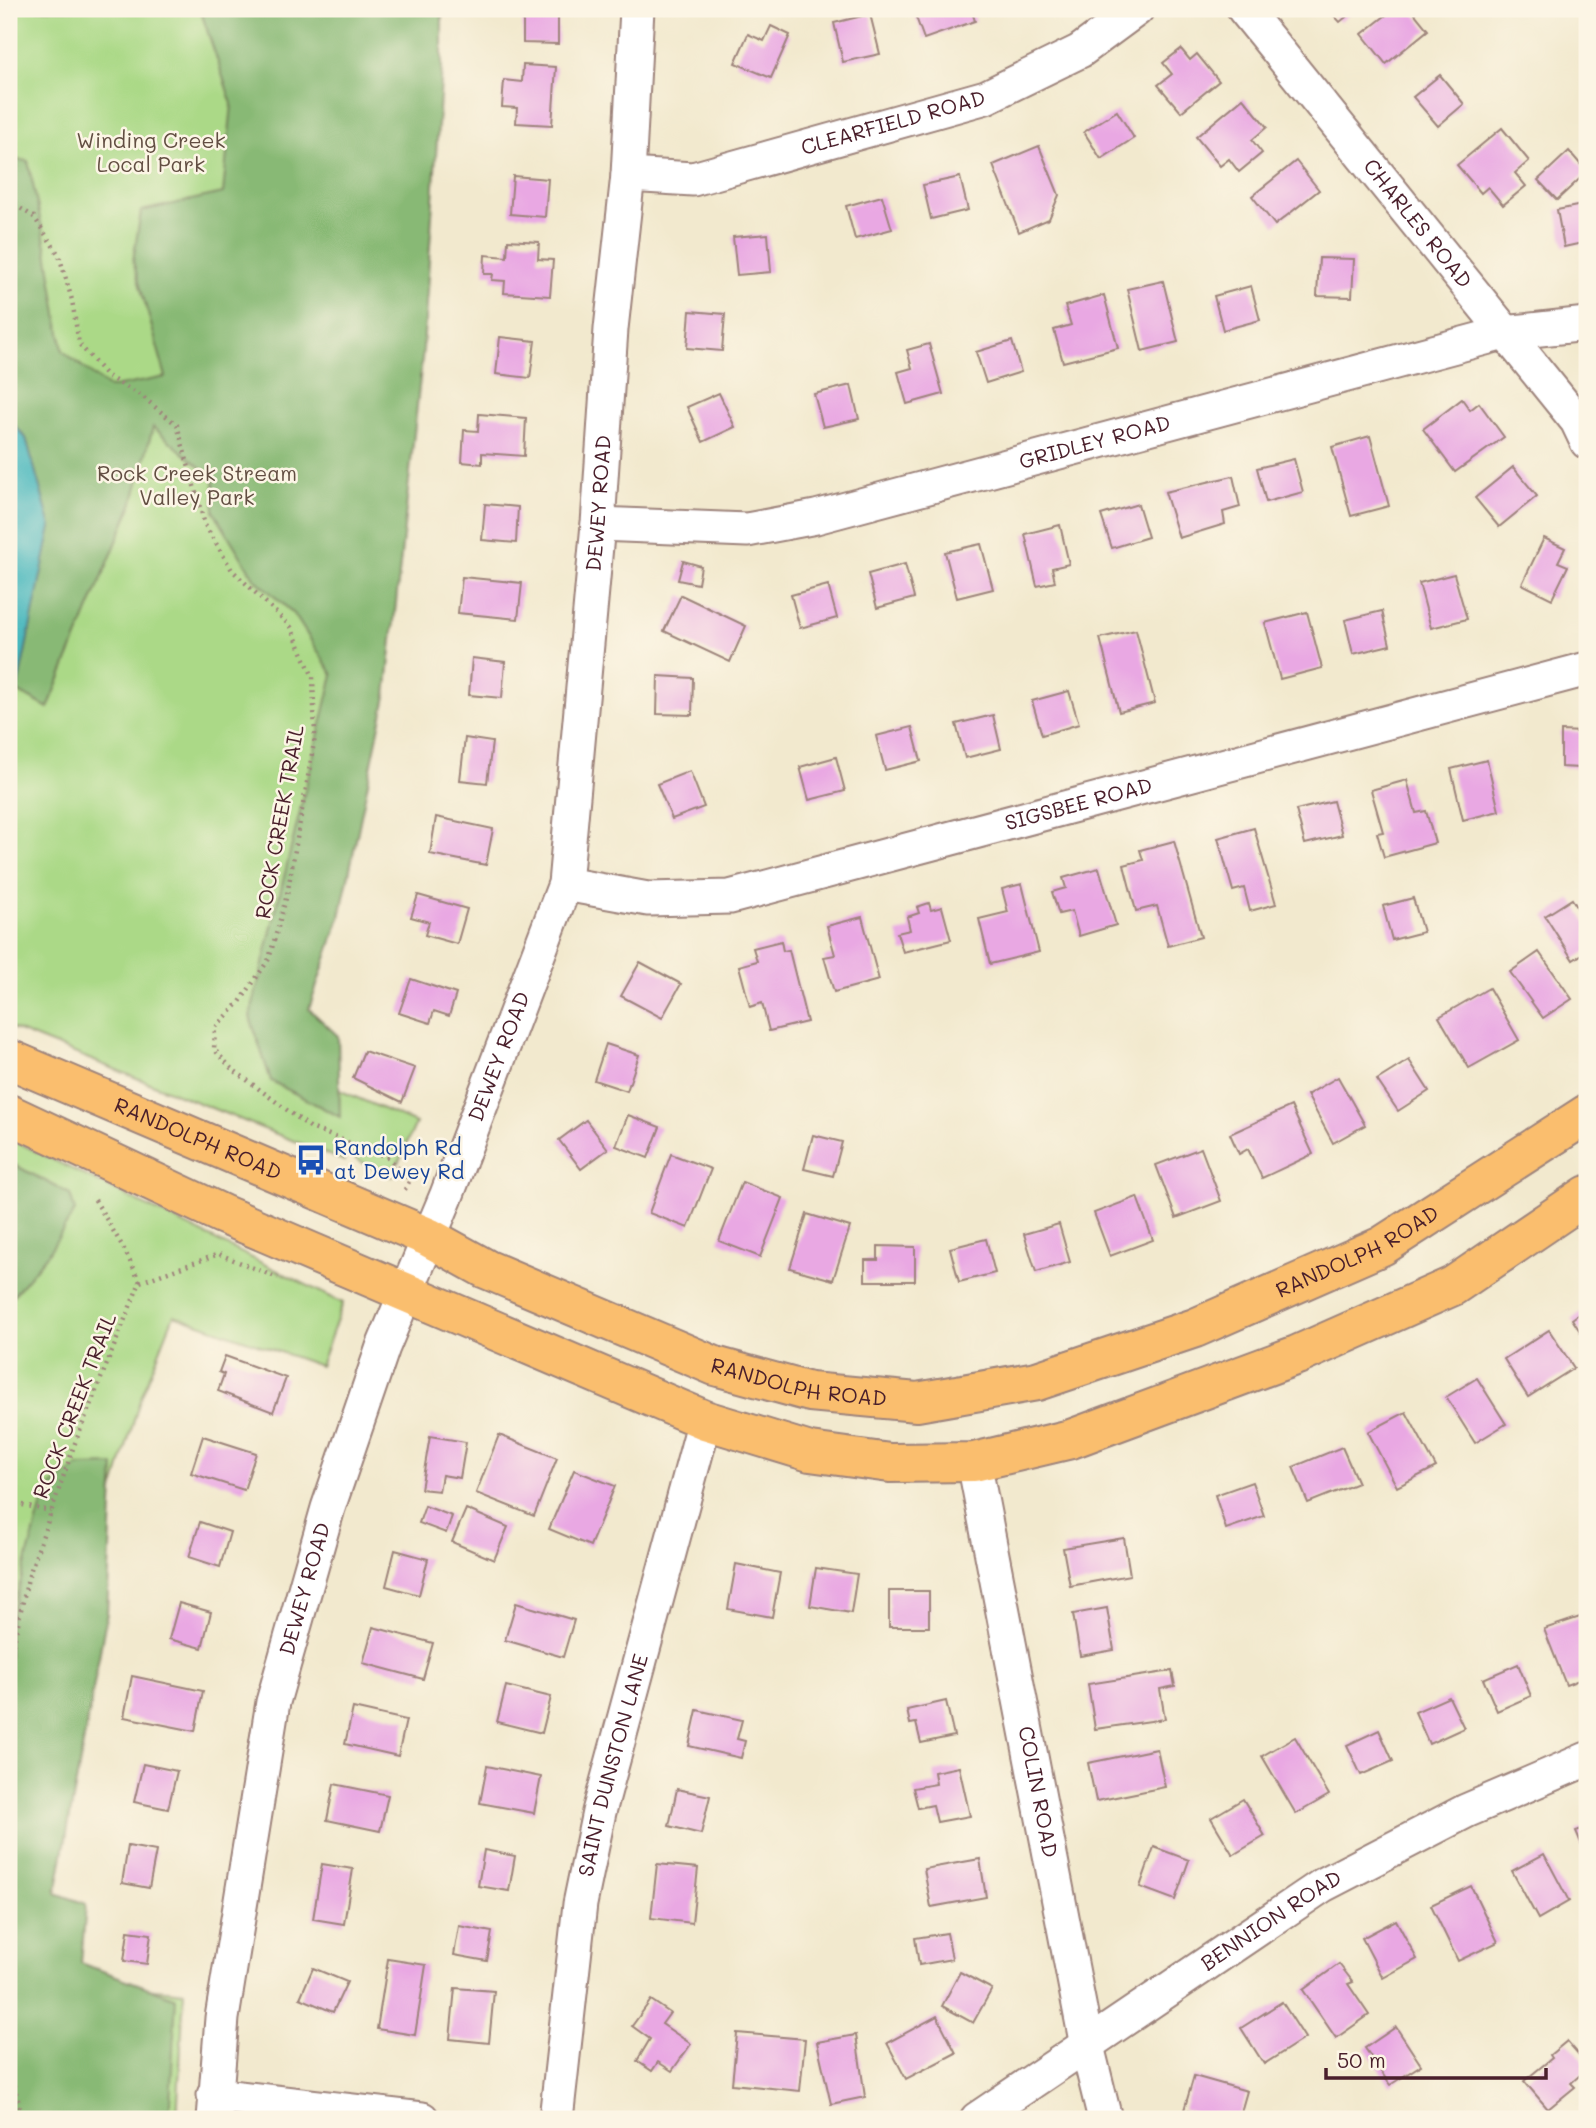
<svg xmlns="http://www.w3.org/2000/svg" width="1596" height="2128" font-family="Mali,sans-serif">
<rect width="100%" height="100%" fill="#fcf5e5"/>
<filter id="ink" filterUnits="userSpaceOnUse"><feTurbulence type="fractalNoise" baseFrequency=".0143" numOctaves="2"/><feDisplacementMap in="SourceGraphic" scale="14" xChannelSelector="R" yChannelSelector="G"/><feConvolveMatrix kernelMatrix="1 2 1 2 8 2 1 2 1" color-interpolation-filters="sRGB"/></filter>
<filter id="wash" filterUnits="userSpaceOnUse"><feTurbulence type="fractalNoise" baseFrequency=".00686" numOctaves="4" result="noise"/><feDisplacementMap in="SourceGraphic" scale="28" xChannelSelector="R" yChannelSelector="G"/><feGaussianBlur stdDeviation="1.57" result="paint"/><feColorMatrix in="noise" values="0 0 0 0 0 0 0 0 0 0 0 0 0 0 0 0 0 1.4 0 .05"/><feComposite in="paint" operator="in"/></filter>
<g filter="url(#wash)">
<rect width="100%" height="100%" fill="#f2e9ce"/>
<!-- green -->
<g fill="#abd987" stroke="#7a7c59" stroke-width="2">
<polygon points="9,9 421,9 371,685 264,1058 416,1123 392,1177 344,1153 344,1161 9,1027"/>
<polygon points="9,1138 343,1303 320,1366 174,1315 139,1403 100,1535 25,1976 184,1992 177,2119 9,2119"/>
</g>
<!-- forest -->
<g fill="#88b974" stroke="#696c50" stroke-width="2">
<polygon points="200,9 442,9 442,66 423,350 386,696 340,917 309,1009 338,1036 340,1117 271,1081 250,1017 333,675 294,614 254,578 214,512 214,479 153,427 132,505 48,708 17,691 51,527 26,438 9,419 9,159 28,161 47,251 63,351 109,388 166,377 133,261 141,211 223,193 232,104"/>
<polygon points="9,1162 70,1194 75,1211 47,1255 9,1301"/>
<polygon points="114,1465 107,1613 56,1893 86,1904 81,1963 176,1998 169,2119 9,2119 9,1623 46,1490 78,1466"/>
</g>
<!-- water -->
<polygon fill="#49b8be" stroke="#4a6c74" stroke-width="2" points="9,419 26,438 51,527 17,691 9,713"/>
<g id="blocks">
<!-- building -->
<g fill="#e9a8e3">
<polygon points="523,9 558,9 558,44 523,43"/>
<polygon points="913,9 971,9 975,21 924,39"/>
<polygon points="1328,9 1356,9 1340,22"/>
<polygon points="1394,9 1411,9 1428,30 1386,64 1362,34"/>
<polygon points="870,14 880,54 843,62 834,23"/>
<polygon points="771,26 790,35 771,78 735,63 748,34 764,41"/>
<polygon points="1181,49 1190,60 1197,54 1219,81 1181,112 1158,85 1172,74 1163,63"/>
<polygon points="523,65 556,67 552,125 516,123 517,108 502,107 504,80 522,82"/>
<polygon points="1440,75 1464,104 1438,126 1413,97"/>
<polygon points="1243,98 1267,127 1252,140 1262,153 1239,172 1229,159 1220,166 1196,137"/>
<polygon points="1117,111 1134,138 1101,159 1084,132"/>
<polygon points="1502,128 1529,161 1515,173 1526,186 1503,205 1488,187 1481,193 1457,165"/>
<polygon points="1039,146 1059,195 1049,219 1019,232 993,165"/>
<polygon points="1569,151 1587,172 1557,200 1538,180"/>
<polygon points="1296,161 1319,190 1275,225 1252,196"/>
<polygon points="513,176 548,179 545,217 510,214"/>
<polygon points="960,177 968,210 931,219 923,185"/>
<polygon points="882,196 892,229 855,239 846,206"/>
<polygon points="1587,204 1587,242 1564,247 1557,210"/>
<polygon points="768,234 771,272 737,275 733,237"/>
<polygon points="508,240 539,242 538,259 553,260 550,296 504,293 505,281 492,280 493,274 484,274 485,255 507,257"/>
<polygon points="1319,258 1354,259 1352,297 1317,296"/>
<polygon points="1163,281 1178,342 1142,351 1127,289"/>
<polygon points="1251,286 1260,320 1223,330 1214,296"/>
<polygon points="1104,295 1118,348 1063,362 1054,330 1071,325 1065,306"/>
<polygon points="690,311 725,314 722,351 687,348"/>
<polygon points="500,337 535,341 530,378 496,374"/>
<polygon points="1012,341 1021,372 986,383 976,352"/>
<polygon points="929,344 943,394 907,404 898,372 912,368 907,350"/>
<polygon points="851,385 859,419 823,427 814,394"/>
<polygon points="719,393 735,427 703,442 687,407"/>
<polygon points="1462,399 1470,410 1479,403 1504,437 1455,472 1423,429"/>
<polygon points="479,414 526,418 524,456 482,453 482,464 462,462 464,430 478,431"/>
<polygon points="1370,436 1389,506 1351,516 1332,447"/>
<polygon points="1294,459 1303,492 1266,502 1257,468"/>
<polygon points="1513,467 1537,496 1499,527 1475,498"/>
<polygon points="1233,476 1240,507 1223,512 1225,524 1179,538 1165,492"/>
<polygon points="485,504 518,507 516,543 482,540"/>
<polygon points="1138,504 1148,537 1112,548 1101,515"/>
<polygon points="1060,525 1069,564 1052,568 1055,582 1037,586 1025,534"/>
<polygon points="1544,538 1565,548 1558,562 1568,566 1552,599 1522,584"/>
<polygon points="981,544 993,589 957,598 945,552"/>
<polygon points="683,561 701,566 698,584 678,580"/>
<polygon points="905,564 914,598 877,608 868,574"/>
<polygon points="1454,574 1467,619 1431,628 1419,583"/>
<polygon points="462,577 522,583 518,619 458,613"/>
<polygon points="828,585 837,618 800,628 791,595"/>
<polygon points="681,595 746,626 730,662 664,631"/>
<polygon points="1382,611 1390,645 1353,654 1345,620"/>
<polygon points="1307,612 1322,668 1280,679 1265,623"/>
<polygon points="1136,630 1155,703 1119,712 1100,638"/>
<polygon points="472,658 505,662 502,698 469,695"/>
<polygon points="658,676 693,678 692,715 657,714"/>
<polygon points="1069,691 1079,724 1042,735 1032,701"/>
<polygon points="993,715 1001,749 965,758 956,724"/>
<polygon points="912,727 921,761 885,770 876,736"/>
<polygon points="1561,731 1582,732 1582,739 1587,739 1587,779 1579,779 1580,768 1561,767"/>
<polygon points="465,738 492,742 487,783 460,780"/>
<polygon points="836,757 845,791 809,800 800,767"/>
<polygon points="1487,760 1499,811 1463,820 1451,769"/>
<polygon points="690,771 704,807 672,819 657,784"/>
<polygon points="1407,780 1416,813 1426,811 1435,843 1384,857 1377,833 1383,832 1371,790"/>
<polygon points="1333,801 1342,835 1305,844 1296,810"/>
<polygon points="436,817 493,829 486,865 430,854"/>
<polygon points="1254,828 1276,904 1250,911 1244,888 1233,891 1218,838"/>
<polygon points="1174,841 1201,937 1168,946 1157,906 1136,911 1124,865 1143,860 1140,850"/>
<polygon points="1099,868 1116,925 1079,936 1072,911 1059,914 1052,892 1066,888 1063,878"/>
<polygon points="1022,884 1039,952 990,964 979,919 1008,912 1002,889"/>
<polygon points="418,895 467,909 457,944 425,935 429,922 411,917"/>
<polygon points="1413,898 1423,932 1392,940 1383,906"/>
<polygon points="1572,899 1587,923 1587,951 1573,960 1545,916"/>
<polygon points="929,903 931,910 942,907 951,940 903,952 897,933 910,930 907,917 919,913 917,907"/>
<polygon points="862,917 879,980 834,992 824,957 835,955 827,926"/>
<polygon points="781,941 783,951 789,950 807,1022 769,1031 762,1003 750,1007 739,966 757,961 753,948"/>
<polygon points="1539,952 1572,999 1543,1018 1510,972"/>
<polygon points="640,962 681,984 662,1018 621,996"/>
<polygon points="411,979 456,994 449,1016 434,1011 430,1023 399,1013"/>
<polygon points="1489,988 1519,1040 1469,1068 1439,1017"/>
<polygon points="606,1044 639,1055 627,1091 594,1080"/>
<polygon points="364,1051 415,1068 402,1102 353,1078"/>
<polygon points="1409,1060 1429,1091 1398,1111 1377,1080"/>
<polygon points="1338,1077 1365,1125 1333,1143 1307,1095"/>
<polygon points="1291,1106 1313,1154 1262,1178 1248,1149 1239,1154 1230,1134"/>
<polygon points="628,1115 660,1127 648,1158 616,1146"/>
<polygon points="586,1120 608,1149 581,1169 559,1140"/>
<polygon points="813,1135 842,1142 833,1176 804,1169"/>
<polygon points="1201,1148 1221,1201 1176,1218 1156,1165"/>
<polygon points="671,1154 711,1169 688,1228 649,1213"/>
<polygon points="742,1182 783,1198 760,1257 719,1241"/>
<polygon points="1137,1197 1153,1240 1110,1256 1094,1213"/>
<polygon points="807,1214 850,1227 833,1280 790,1268"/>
<polygon points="1059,1224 1070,1262 1036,1272 1024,1234"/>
<polygon points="986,1239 995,1273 959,1282 950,1248"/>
<polygon points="878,1246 915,1247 915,1281 865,1281 865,1260 878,1260"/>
<polygon points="1587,1308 1587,1342 1572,1319"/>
<polygon points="1549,1330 1574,1368 1528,1397 1504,1359"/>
<polygon points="225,1356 286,1378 273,1412 218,1391 224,1374 219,1372"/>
<polygon points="1477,1378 1506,1424 1475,1443 1446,1397"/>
<polygon points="1406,1412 1436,1467 1397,1487 1368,1432"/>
<polygon points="499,1435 557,1458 534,1516 476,1493"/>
<polygon points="203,1436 256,1453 244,1490 191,1473"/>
<polygon points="430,1436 466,1442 460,1478 442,1475 439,1491 421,1489"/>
<polygon points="1342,1447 1358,1483 1308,1503 1293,1467"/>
<polygon points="574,1470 615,1486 590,1546 549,1529"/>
<polygon points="1252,1482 1264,1516 1226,1529 1215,1495"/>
<polygon points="425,1506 452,1516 446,1533 419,1523"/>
<polygon points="466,1509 508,1527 494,1560 452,1542"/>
<polygon points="200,1522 230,1532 220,1567 189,1557"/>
<polygon points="1124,1538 1130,1575 1070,1586 1063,1548"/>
<polygon points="395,1550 428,1559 419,1595 386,1586"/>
<polygon points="736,1564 780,1573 772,1617 728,1609"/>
<polygon points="816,1568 857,1574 851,1613 810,1606"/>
<rect x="889" y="1591" width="40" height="36"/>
<polygon points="179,1603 211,1612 202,1648 169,1639"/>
<polygon points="516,1603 574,1620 563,1657 505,1640"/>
<polygon points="1107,1608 1114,1650 1080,1656 1073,1614"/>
<polygon points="1583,1616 1587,1626 1587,1677 1566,1685 1544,1629"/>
<polygon points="373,1627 433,1643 423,1679 363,1663"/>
<polygon points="1518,1664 1531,1696 1497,1711 1483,1679"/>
<polygon points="1172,1671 1175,1686 1160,1689 1165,1719 1095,1729 1088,1684"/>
<polygon points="132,1676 203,1691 195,1731 124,1717"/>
<polygon points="506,1686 551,1697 542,1733 497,1722"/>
<polygon points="1449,1697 1464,1728 1429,1744 1415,1712"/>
<polygon points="946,1701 954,1736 921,1743 916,1723 910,1724 907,1710"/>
<polygon points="353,1708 406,1720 398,1756 345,1744"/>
<polygon points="697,1710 742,1720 737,1739 745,1741 741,1758 689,1746"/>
<polygon points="1379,1730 1393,1761 1361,1775 1347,1745"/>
<polygon points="1295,1737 1329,1795 1296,1814 1262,1756"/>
<polygon points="1157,1749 1165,1787 1096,1801 1088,1763"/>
<polygon points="143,1764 177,1771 168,1809 134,1802"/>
<polygon points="487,1766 541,1777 534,1813 480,1803"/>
<polygon points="959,1767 970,1816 937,1822 933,1805 918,1808 913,1788 936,1784 934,1772"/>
<polygon points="334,1784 388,1795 380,1831 327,1820"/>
<polygon points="677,1789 710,1796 701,1834 669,1826"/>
<polygon points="1243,1799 1265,1836 1233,1855 1211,1818"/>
<polygon points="1587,1827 1587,1857 1576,1831"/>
<polygon points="128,1846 156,1851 149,1888 122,1883"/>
<polygon points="1154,1847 1189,1860 1175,1900 1140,1887"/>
<polygon points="484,1850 515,1856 509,1891 478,1886"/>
<polygon points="1544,1854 1569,1901 1538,1919 1512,1871"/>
<polygon points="980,1859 986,1897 931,1907 924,1869"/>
<polygon points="322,1864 353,1869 344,1924 313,1919"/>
<polygon points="657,1864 698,1868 692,1923 651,1918"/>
<polygon points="1471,1886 1498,1942 1458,1961 1431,1905"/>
<polygon points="1396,1920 1417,1959 1383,1978 1362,1938"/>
<polygon points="459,1926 492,1932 487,1961 454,1955"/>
<polygon points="128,1931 151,1934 147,1964 124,1961"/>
<polygon points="947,1933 952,1959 919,1965 915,1938"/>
<polygon points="388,1959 426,1965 415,2035 377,2029"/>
<polygon points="1339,1964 1353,1982 1348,1984 1369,2015 1336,2038 1303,1990"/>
<polygon points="313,1968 347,1982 333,2012 300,1998"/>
<polygon points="960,1972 992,1989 973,2023 942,2006"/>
<polygon points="455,1988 494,1991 489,2043 450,2039"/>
<polygon points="651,2000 670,2013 662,2024 691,2044 672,2071 658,2062 652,2071 637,2061 650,2039 632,2026"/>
<polygon points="1282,2002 1305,2038 1264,2064 1241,2028"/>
<polygon points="937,2016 956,2053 906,2079 887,2043"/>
<polygon points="1396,2027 1421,2065 1390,2085 1365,2048"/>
<polygon points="737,2033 805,2039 800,2091 732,2084"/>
<polygon points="856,2035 865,2097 831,2104 817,2042"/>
<polygon points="1567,2041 1587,2064 1587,2069 1571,2083 1575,2087 1548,2109 1524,2081 1552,2058 1550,2055"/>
<polygon points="1194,2076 1247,2091 1239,2119 1216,2119 1184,2110"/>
</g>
</g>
</g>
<g filter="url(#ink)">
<use href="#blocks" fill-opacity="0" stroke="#9e847c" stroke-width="2"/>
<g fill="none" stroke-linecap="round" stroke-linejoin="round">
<!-- minor casing -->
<g stroke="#9e847c" stroke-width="37">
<g id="minor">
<path id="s1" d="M1244 9 1577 421 1587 442"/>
<path id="s2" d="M628 175 693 179 986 97 1080 51 1137 9"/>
<path id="s3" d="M598 524 747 530 816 517 1504 333 1587 324"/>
<path id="s4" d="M565 884 648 899 730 897 1587 669"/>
<path id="s5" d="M974 1462 1087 2046 1105 2119"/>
<polyline points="214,2095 422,2119"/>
<path id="s6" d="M214 2119 222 2018 273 1702 328 1508 383 1347 446 1197 565 884 598 524 611 329 628 175 637 9"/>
<path id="s7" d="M556 2119 580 1904 599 1812 705 1420"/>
<path id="s8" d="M977 2119 1323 1885 1466 1811 1587 1759"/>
</g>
</g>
<!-- major casing -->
<g stroke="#9e847c" stroke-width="42">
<g id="major">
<path id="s9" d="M9 1059 428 1237 486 1269 715 1366 810 1392 917 1402 1037 1381 1195 1328 1382 1246 1587 1114"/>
<polyline points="9,1114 222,1214 705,1420 810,1452 890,1463 974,1462 1071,1439 1297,1355 1453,1286 1587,1195"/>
</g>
</g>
<!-- path -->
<g stroke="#9e847c" stroke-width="4.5" stroke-dasharray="2 5" stroke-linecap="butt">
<polyline points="9,201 34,217 59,255 72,300 79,344 107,376 143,397 177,425 205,525 232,570 291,627 313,677 315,737 287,895 269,959 240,1002 215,1028 214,1049 231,1068 311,1128 387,1157 410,1180 403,1193"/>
<polyline points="95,1200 123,1247 140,1282"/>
<polyline points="9,1502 51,1511"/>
<polyline points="9,1665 28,1578 75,1443 140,1282 219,1254 278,1278"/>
<polyline points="9,2065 23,2119"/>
</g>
<!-- minor -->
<use href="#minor" stroke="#fff" stroke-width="33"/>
<!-- major -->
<use href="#major" stroke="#fabe6e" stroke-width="38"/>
</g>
</g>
<!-- icons -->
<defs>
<g id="bus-bare" transform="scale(2.415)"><path d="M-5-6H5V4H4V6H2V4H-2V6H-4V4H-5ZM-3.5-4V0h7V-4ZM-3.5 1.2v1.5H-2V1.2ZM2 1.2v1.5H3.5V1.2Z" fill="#1a4fb4" stroke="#fcf5e5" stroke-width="2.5" paint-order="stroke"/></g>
</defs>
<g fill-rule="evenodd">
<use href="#bus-bare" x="311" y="1160"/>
</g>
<g text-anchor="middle" stroke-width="5" stroke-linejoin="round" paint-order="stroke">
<!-- street labels -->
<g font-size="21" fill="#4a1f2b" stroke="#fcf5e5">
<text dy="7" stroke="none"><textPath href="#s2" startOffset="273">CLEARFIELD ROAD</textPath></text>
<text dy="7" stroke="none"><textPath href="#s1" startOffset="276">CHARLES ROAD</textPath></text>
<text dy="7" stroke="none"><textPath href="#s3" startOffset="508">GRIDLEY ROAD</textPath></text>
<text dy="7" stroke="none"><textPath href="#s6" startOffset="1673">DEWEY ROAD</textPath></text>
<text dy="7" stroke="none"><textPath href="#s4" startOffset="527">SIGSBEE ROAD</textPath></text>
<text transform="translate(280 822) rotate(-80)" y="7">ROCK CREEK TRAIL</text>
<text dy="7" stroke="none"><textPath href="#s6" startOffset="1106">DEWEY ROAD</textPath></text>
<text dy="7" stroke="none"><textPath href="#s9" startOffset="205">RANDOLPH ROAD</textPath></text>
<text dy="7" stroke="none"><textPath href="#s9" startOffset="1444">RANDOLPH ROAD</textPath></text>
<text dy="7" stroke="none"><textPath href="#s9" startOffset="856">RANDOLPH ROAD</textPath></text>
<text transform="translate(75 1406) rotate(-69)" y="7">ROCK CREEK TRAIL</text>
<text dy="7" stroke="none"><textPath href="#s6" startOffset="539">DEWEY ROAD</textPath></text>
<text dy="7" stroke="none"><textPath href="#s7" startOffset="359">SAINT DUNSTON LANE</textPath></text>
<text dy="7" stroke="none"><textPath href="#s5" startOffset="336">COLIN ROAD</textPath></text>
<text dy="7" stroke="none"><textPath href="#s8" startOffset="355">BENNION ROAD</textPath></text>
</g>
<!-- park labels -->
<g font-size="21" fill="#624e42" stroke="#fcf5e5">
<text x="151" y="148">Winding Creek<tspan x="151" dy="24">Local Park</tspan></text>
<text x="197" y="481">Rock Creek Stream<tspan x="197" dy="24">Valley Park</tspan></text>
</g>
<!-- transit labels -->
<g font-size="21" fill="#164399" stroke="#fcf5e5" text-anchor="start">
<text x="334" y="1155">Randolph Rd<tspan x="334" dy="24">at Dewey Rd</tspan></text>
</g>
</g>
<!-- margin -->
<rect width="1596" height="2128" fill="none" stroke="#fcf5e5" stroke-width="35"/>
<!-- scale -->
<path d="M1326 2068v10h220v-10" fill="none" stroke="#4a1f2b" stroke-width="3.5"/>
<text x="1337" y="2068" font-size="21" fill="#4a1f2b" stroke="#fcf5e5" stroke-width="5" paint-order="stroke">50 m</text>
</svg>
